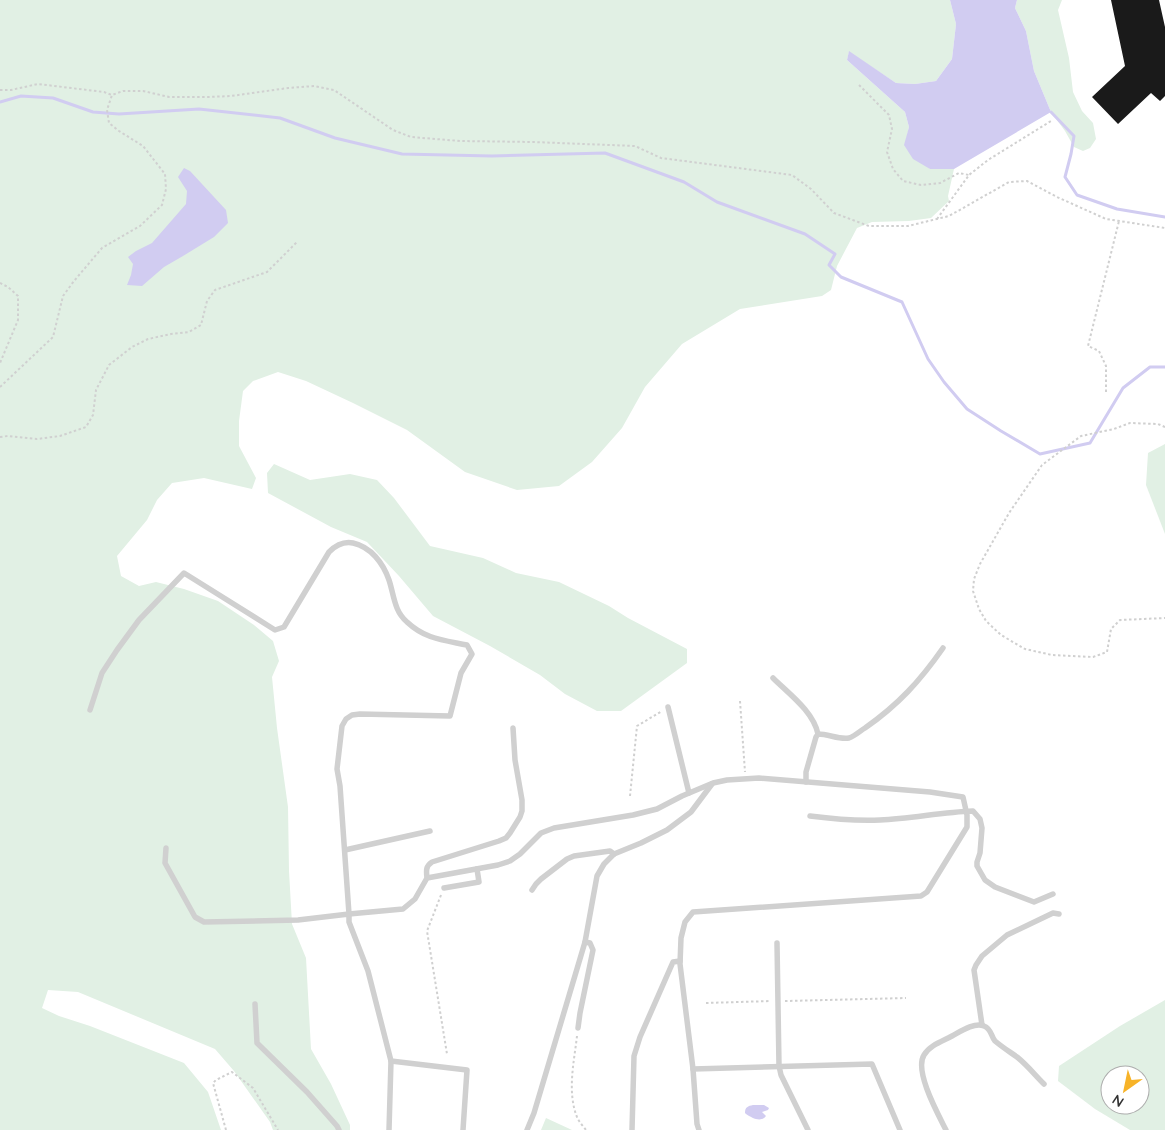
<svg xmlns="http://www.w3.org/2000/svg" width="1165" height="1130" font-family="Quicksand,sans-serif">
<rect width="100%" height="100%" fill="#fff"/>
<!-- green -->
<g fill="#e1f0e4" fill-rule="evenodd">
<polygon points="0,0 950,0 956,24 952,59 936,81 915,84 896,83 849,52 847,60 905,112 909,127 905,145 930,169 954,169 948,196 949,201 931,218 909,221 872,222 857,228 837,266 831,290 822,296 740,309 682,344 645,387 622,428 592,462 559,486 517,490 465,472 407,430 353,403 306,381 278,372 253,381 243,391 239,421 239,446 256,478 252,489 204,478 172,483 157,500 147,520 117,556 121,576 139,586 156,582 184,589 218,601 254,625 273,641 279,661 272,677 277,728 288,807 289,871 292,924 306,958 311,1049 331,1084 350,1125 350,1130 273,1130 270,1122 234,1071 215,1049 78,992 48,990 42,1008 59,1016 90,1026 184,1063 208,1092 221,1130 0,1130"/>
<polygon points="1017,0 1062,0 1058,10 1069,58 1073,92 1082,111 1093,123 1096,139 1090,148 1083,151 1074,147 1065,131 1051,112 1034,71 1026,31 1015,8"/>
<polygon points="1165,444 1165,534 1146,485 1148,453"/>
<polygon points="274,464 310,480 350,474 377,480 394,498 430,546 483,558 516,573 559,582 609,606 628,618 687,649 687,663 621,711 597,711 565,694 540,675 490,646 433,616 399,576 367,542 331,527 268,493 267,473"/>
<path d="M1165 1000V1130H1130L1095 1109 1058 1081 1059 1066 1120 1026ZM1110 1075H1140V1105H1110Z"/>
<polygon points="546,1118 572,1130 541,1130"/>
</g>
<!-- water -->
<g fill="#d1ccf1">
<polygon points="950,0 1017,0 1015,8 1026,31 1034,71 1051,112 954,169 930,169 913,159 904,145 909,127 905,112 847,60 849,51 896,83 915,84 936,81 952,59 956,24"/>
<polygon points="184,168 190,171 226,210 228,223 214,237 183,256 164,267 142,286 127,285 131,275 133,264 128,257 136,251 152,243 186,204 187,191 178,177"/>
<path d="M753 1105H764L769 1108 768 1110 762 1112 766 1116C761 1123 752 1118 746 1114L745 1113C745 1107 748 1106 753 1105Z"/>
</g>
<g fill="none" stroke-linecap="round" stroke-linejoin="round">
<!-- stream -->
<g stroke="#d1ccf1" stroke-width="3">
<polyline points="0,102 21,96 53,98 93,112 119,114 199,109 280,118 335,138 402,154 492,156 605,153 684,182 717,202 805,234 835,254 829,265 841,277 902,302 928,359 944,382 967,409 1001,431 1040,454 1090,443 1123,388 1150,367 1165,367"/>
<polyline points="1051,112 1074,136 1071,154 1065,177 1077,195 1117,209 1165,217"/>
</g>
</g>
<!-- building -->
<polygon fill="#1a1a1a" points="1111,0 1159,0 1165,27 1165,96 1160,101 1151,93 1118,124 1092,97 1125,66"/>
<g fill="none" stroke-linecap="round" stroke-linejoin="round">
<!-- path -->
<g stroke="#d0d0d0" stroke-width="2" stroke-dasharray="2.5 2.5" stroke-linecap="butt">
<polyline points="859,85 889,115 892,129 887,152 893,169 903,181 921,185 940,183 959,173 969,175"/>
<polyline points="0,90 11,90 38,84 104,92 112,95"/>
<polyline points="937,219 969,175 988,160 1051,121"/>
<polyline points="0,283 8,287 18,296 18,320 0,363"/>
<polyline points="0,387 53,337 63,296 74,281 102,248 140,226 162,205 166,189 165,174 143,146 119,131 109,123 107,110 112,95 123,91 143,91 169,97 208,97 231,96 288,88 314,86 334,90 393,130 411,137 460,141 533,142 635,146 661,158 792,175 811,189 834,213 869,226 908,226 949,216 1009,182 1027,181 1057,197 1106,219 1165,228"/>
<polyline points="1106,392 1106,366 1099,351 1088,346 1119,221"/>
<polyline points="1165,427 1158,424 1130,423 1114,429 1081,436 1042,465 1009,513 980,564 974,579 973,591 979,609 986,621 1001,635 1025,649 1052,655 1093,657 1107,652 1111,629 1120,620 1165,618"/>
<polyline points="0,437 8,436 37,439 60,436 86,427 93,415 96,390 109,365 132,347 148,339 171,334 189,332 201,325 207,301 215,290 267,272 297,242"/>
<polyline points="740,701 745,772"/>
<polyline points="630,796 637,726 662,711"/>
<polyline points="441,895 427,931 447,1054"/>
<polyline points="785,1001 906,998"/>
<polyline points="706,1003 771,1001"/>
<path d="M577 1036C574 1062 567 1092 577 1117 579 1122 583 1126 586 1130"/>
<polyline points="226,1130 213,1083 216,1080 232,1072 253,1088 278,1130"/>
</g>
<!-- service -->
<g stroke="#d0d0d0" stroke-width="5.5">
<path d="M773 678C789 694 813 711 818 734"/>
<polyline points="668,707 689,793"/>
<path d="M90 710 102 673 117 650 139 620 184 573 275 630 284 627 329 552C336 545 343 541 353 543 371 547 383 563 389 580 394 595 394 611 407 622 425 639 443 640 467 645L472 654 461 673 450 716 360 714 352 715 346 719 342 726 337 769 340 786 349 914 403 909 415 899 427 878 498 865 510 861 520 854 541 833 554 828 633 815 657 809 682 796 713 783 727 780 759 778 930 792 963 797 967 815V827L927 892 921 896 693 912 685 922 681 938 680 964 693 1069 697 1124 699 1130"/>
<path d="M806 782V772L816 737 818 734C829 734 839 740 849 738 855 736 860 731 865 728 898 705 920 681 943 648"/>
<path d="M810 816C833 819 856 821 880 820 911 819 941 812 973 811L980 819 982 828 980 853 977 862V866L985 880 995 887 1034 902 1053 894"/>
<polyline points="166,848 165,863 195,917 204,922 298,920 349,914 349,922 368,971 391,1061 467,1070 463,1130"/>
<polyline points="345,850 430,831"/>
<path d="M427 878C426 870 426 866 432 862L499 841 506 838 510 833 520 817 522 811V800L515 760 513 728"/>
<polyline points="444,888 479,882 477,869"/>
<polyline points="532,890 536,884 541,879 567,859 574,856 610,851 614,854"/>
<polyline points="777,943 779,1066 781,1075 808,1130"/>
<polyline points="255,1004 257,1043 307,1092 337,1126 339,1130"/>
<polyline points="982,1025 974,970 976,965 982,956 1007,935 1053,913 1059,914"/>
<polyline points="578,1028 580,1013 593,950 590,943 585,942"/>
<polyline points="693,1069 872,1064 900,1130"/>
<polyline points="389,1130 391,1061"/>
<polyline points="527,1130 534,1113 585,942 597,876 604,864 614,854 641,843 667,830 691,812 712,784"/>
<polyline points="632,1130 634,1056 640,1037 673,962 680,961"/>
<path d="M946 1130C938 1114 914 1071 924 1055 930 1045 943 1041 952 1036 961 1031 975 1022 984 1026 992 1029 991 1037 995 1041 1002 1047 1010 1052 1017 1057 1027 1065 1035 1075 1044 1084"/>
</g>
</g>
<!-- north arrow -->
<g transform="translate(1125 1090) rotate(213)"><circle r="24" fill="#ffffff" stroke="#adadad"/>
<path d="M0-4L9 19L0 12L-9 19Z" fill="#f7b328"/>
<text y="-8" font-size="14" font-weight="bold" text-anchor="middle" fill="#333333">N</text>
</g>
</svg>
